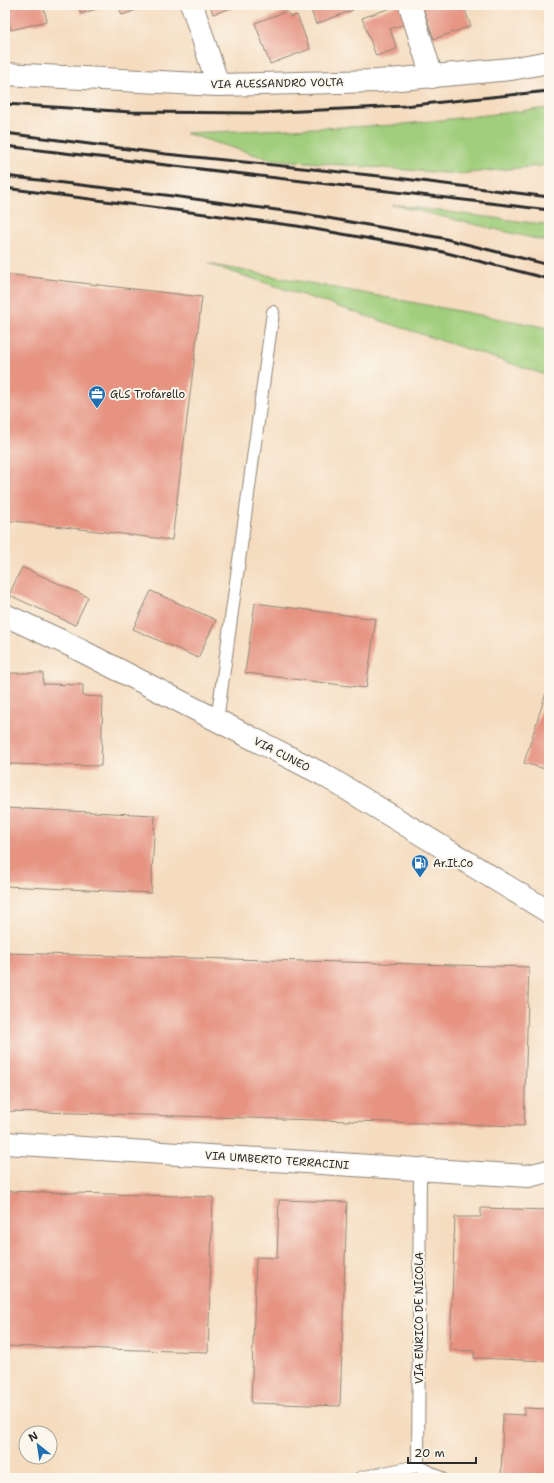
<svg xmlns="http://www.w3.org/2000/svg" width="554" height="1483" font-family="'Shantell Sans',sans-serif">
<rect width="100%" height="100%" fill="#fbf7ec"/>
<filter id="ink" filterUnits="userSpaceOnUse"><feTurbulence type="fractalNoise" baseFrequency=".025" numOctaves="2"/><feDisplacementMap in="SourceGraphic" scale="8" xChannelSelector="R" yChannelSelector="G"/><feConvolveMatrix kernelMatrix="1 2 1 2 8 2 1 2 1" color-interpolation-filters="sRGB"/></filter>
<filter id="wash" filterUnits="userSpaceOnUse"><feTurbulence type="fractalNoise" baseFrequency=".012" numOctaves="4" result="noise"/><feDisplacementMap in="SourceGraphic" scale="16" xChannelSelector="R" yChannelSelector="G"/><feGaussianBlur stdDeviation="0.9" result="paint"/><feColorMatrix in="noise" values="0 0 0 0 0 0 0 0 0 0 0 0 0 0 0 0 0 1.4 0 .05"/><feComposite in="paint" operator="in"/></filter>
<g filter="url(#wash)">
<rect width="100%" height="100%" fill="#f5dcbf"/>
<!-- green -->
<g fill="#a0ce7c" stroke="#667c54">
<polygon points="549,108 549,165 458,174 269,159 185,133 396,125"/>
<polygon points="393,205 549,225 549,242"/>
<polygon points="208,264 549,328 549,376"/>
</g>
<g id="blocks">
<!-- building -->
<g fill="#e69381">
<polygon points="5,5 43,5 47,21 11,30"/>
<polygon points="78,5 108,5 81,14"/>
<polygon points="118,5 150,5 122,15"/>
<polygon points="210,5 241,5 213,14"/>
<polygon points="309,5 351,5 353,10 316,24"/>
<polygon points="399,5 404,5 410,22 390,29 397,49 376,56 362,18"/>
<polygon points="422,5 463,5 471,26 434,39"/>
<polygon points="287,11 290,17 297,15 310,49 270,64 255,23"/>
<polygon points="5,274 202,297 172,540 5,520"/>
<polygon points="22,567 88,597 75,625 9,595"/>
<polygon points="151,591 216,620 198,658 133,629"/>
<polygon points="255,603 376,619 366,688 245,673"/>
<polygon points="5,673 43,673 43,684 83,685 83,696 103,697 101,766 5,764"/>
<polygon points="546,693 549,694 549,770 524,763"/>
<polygon points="5,808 155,815 151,893 5,886"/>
<polygon points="5,953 529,967 524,1126 5,1111"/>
<polygon points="5,1191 213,1197 208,1352 5,1346"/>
<polygon points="279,1200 347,1202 340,1406 251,1403 256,1257 277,1258"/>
<polygon points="481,1208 549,1210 549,1361 474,1358 474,1351 450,1350 455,1217 481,1217"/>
<polygon points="524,1408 549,1409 549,1478 501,1478 503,1414 524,1415"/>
</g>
</g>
</g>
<g filter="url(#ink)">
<use href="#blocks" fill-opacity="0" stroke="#908475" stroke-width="1"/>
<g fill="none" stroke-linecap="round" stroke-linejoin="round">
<!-- service casing -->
<g stroke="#908475" stroke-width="14">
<g id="service">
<polyline points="217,721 273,312"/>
<polyline points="418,1466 420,1169"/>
<polyline points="360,1478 418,1466 441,1478"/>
</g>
</g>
<!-- minor casing -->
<g stroke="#908475" stroke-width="24">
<g id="minor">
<polyline points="192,5 218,85"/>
<polyline points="410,5 432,77"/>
<polyline points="5,74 218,85 378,81 511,69 549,62"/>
<polyline points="5,615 70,645 324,775 549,912"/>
<polyline points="5,1143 528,1176 549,1171"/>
</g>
</g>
<!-- service -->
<use href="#service" stroke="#fff" stroke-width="12"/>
<!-- minor -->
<use href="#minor" stroke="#fff" stroke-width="22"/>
<!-- rail -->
<g stroke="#2b2b2b" stroke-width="3">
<polyline points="5,104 132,112 260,113 404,106 549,91"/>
<polyline points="5,133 166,154 389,177 549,197"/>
<polyline points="5,146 549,210"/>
<polyline points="5,176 165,195 299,213 442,238 549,265"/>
<polyline points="5,188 297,226 439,251 549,279"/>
</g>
</g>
</g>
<!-- icons -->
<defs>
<g id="office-pin" transform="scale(0.9)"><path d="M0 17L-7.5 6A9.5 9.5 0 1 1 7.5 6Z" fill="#1f6fb2" stroke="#fbf7ec"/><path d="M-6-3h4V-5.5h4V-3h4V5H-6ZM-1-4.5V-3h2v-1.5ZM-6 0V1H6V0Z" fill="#fff"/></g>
<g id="fuel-pin" transform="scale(0.9)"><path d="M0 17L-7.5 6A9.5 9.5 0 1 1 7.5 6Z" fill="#1f6fb2" stroke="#fbf7ec"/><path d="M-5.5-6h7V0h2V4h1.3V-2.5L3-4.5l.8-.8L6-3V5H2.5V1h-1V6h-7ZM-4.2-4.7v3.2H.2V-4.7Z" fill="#fff"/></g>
</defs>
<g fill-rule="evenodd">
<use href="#office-pin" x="97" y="394"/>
<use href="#fuel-pin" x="420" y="863"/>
</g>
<g text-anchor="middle" stroke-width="4" stroke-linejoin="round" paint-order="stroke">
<!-- street labels -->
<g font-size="11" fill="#2b2b2b" stroke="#fbf7ec">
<text transform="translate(277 83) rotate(-1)" y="4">VIA ALESSANDRO VOLTA</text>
<text transform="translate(282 754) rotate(27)" y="4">VIA CUNEO</text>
<text transform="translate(277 1160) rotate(4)" y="4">VIA UMBERTO TERRACINI</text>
<text transform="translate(419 1318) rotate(-90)" y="4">VIA ENRICO DE NICOLA</text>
</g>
<!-- poi labels -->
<g font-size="11" fill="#2b2b2b" stroke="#fbf7ec" text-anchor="start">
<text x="110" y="398">GLS Trofarello</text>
<text x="433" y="867">Ar.It.Co</text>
</g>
</g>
<!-- margin -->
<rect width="554" height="1483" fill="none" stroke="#fbf7ec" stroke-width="20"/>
<!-- north arrow -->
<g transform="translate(38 1445) rotate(330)"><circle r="19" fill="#fbf7ec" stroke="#a8a59f"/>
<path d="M0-3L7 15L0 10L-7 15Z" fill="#1f6fb2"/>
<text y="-6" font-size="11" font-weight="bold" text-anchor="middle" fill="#2b2b2b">N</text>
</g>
<!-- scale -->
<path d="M408 1457v6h68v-6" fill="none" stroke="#2b2b2b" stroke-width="2"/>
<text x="414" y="1457" font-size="12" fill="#2b2b2b" stroke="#fbf7ec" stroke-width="3" paint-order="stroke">20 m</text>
</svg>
